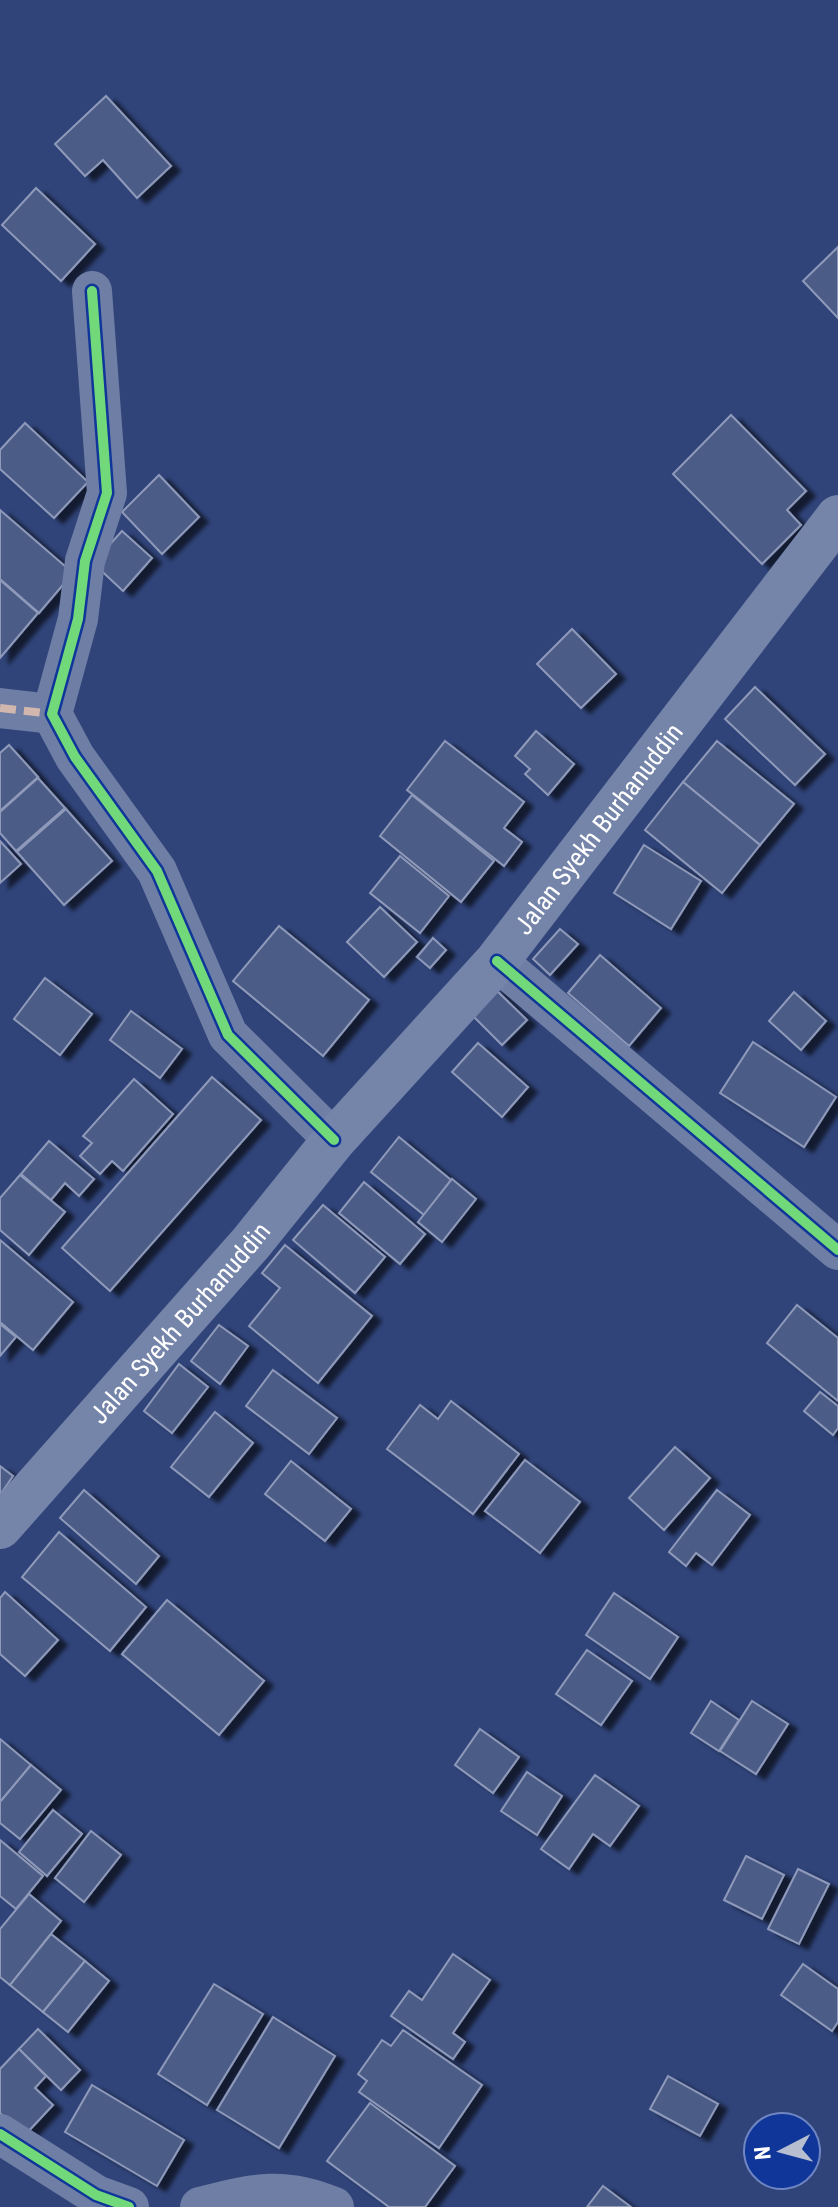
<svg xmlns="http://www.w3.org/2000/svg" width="838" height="2207" font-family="'Roboto Condensed',sans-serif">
<defs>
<filter id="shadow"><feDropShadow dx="9" dy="5" stdDeviation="2" flood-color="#0009"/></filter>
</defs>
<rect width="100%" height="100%" fill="#30447a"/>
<!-- building -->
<g fill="#4c5c87" stroke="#8f9aba" stroke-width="2" filter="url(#shadow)">
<polygon points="106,96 171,166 137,198 103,160 85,176 55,144"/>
<polygon points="36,188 95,244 61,281 2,225"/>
<polygon points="838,247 838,318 803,281"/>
<polygon points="731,415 806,491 787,510 801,525 762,564 673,474"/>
<polygon points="25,423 88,482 54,518 0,469 0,450"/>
<polygon points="159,475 199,517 162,554 122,512"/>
<polygon points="0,510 73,573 39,613 0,579"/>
<polygon points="122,531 152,558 123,591 93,563"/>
<polygon points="0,580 38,613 0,658"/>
<polygon points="572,629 616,674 581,708 537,664"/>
<polygon points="755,687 825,754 795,785 725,719"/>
<polygon points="536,731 574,764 548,795 525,774 530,769 515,756"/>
<polygon points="445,741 524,802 504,828 522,842 504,866 407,790"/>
<polygon points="717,741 794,804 760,845 683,782"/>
<polygon points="9,745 38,777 0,811 0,753"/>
<polygon points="38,778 65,808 16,851 0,833 0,812"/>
<polygon points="683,782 760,845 722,893 645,830"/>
<polygon points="412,795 494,861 461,902 380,836"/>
<polygon points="66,809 112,861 64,905 17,852"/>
<polygon points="0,841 21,864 0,883"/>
<polygon points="644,845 701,881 671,929 614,893"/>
<polygon points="400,856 449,896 420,933 370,893"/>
<polygon points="380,907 417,942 384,977 347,942"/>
<polygon points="279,926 369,1000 323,1056 233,981"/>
<polygon points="560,929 578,944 550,975 533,959"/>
<polygon points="433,938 446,950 430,968 417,957"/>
<polygon points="600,955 661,1008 629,1046 568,993"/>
<polygon points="45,978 92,1014 60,1055 14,1019"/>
<polygon points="494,988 527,1020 502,1045 470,1013"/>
<polygon points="794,992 826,1021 801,1050 769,1021"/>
<polygon points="131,1011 182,1049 160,1078 110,1040"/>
<polygon points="753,1042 836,1097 804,1147 720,1093"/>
<polygon points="478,1043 528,1087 502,1117 452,1072"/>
<polygon points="212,1077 261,1120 110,1291 62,1248"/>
<polygon points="134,1079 173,1114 123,1171 112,1161 100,1174 80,1156 92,1143 83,1136"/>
<polygon points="399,1137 451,1180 424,1215 371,1172"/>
<polygon points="49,1141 94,1179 79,1196 65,1183 51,1200 21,1174"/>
<polygon points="20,1175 65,1212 29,1255 0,1230 0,1198"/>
<polygon points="452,1179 476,1199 442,1242 418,1222"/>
<polygon points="364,1182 425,1234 400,1264 339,1213"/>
<polygon points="323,1205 385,1257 355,1293 293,1240"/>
<polygon points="0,1240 73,1302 33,1350 0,1322"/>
<polygon points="285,1245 372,1316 318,1383 249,1326 280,1288 262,1273"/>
<polygon points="797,1305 838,1338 838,1401 767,1343"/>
<polygon points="0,1324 16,1337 0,1356"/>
<polygon points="219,1325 248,1346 220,1384 191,1361"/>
<polygon points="179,1364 208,1387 172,1433 144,1411"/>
<polygon points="273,1370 337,1418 309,1454 246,1406"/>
<polygon points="820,1392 838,1406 838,1428 833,1435 804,1411"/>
<polygon points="451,1401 519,1454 473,1514 387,1449 420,1405 438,1419"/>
<polygon points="215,1412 253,1443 209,1497 171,1467"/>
<polygon points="675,1447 710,1478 664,1530 629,1498"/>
<polygon points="525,1460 580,1502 540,1553 485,1511"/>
<polygon points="291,1461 351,1509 325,1541 265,1494"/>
<polygon points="0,1466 13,1476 0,1495"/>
<polygon points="84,1490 159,1556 136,1584 60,1518"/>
<polygon points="717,1490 750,1515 712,1565 696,1553 686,1566 669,1552"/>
<polygon points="59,1532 146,1607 110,1651 22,1577"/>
<polygon points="5,1592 58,1640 25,1676 0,1654 0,1598"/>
<polygon points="614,1593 678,1637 650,1679 586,1635"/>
<polygon points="167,1600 264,1681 219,1735 122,1654"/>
<polygon points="587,1650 632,1681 601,1725 556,1694"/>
<polygon points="711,1701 739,1720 719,1751 691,1733"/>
<polygon points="752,1701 788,1724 756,1774 720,1751"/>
<polygon points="480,1729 519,1757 493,1793 455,1765"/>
<polygon points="0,1739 31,1765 0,1802"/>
<polygon points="31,1765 61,1790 20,1839 0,1823 0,1802"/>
<polygon points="527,1772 562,1796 537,1835 501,1811"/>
<polygon points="595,1775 639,1806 610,1846 593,1834 569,1869 541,1849"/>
<polygon points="53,1810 82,1834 47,1876 19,1852"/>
<polygon points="91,1831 121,1855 84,1902 55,1878"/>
<polygon points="0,1840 43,1876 16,1909 0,1896"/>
<polygon points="746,1856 784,1875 762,1919 724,1900"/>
<polygon points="798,1869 829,1884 799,1944 768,1929"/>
<polygon points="29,1894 61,1921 10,1985 0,1977 0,1929"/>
<polygon points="51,1934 85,1961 43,2012 10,1985"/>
<polygon points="453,1954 490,1980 453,2033 465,2042 453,2059 391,2016 409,1991 422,2000"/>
<polygon points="85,1961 109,1981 68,2032 43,2012"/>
<polygon points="803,1964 838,1989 838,2022 832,2031 781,1995"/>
<polygon points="214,1984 263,2014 207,2105 158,2074"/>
<polygon points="273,2017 335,2056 279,2148 217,2110"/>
<polygon points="38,2029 80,2070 61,2090 19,2049"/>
<polygon points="403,2030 482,2085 439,2148 359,2092 367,2081 358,2074 382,2040 391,2046"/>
<polygon points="19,2049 46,2076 35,2088 53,2105 24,2136 0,2113 0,2069"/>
<polygon points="668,2076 718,2104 700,2136 650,2109"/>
<polygon points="92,2085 184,2140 157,2186 65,2132"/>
<polygon points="370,2103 455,2166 425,2207 389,2207 327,2161"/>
<polygon points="603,2186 631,2207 587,2207"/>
</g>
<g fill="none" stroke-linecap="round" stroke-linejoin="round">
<!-- street -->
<g stroke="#6f7ea5" stroke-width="40">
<polyline points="92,291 107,493 85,561 78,619 52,714 75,757 157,871 228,1035 334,1140"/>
<polyline points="0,708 52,714"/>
<polyline points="497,961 838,1250"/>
<polyline points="0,2134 96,2195 129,2207"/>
<path d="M200 2207C252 2194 282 2185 334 2207"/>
</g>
<!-- secondary -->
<path stroke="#7584a9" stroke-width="44" id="s1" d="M0 1527 251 1243 334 1140 497 961 838 517"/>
<!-- quiet -->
<polyline stroke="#d1b7ad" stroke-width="8" stroke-dasharray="16 8" stroke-linecap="butt" points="0,708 52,714"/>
<!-- cycleway casing -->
<g stroke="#10369a" stroke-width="15">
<g id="cycleway">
<polyline points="92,291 107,493 85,561 78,619 52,714 75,757 157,871 228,1035 334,1140"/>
<polyline points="497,961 838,1250"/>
<polyline points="0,2134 96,2195 129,2207"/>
</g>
</g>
<!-- cycleway -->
<use href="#cycleway" stroke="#71d979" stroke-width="10"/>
</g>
<g text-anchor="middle" stroke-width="6" stroke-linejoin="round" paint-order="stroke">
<!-- street labels -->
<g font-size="26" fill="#fff" stroke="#10369a">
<text dy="9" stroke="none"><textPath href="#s1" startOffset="920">Jalan Syekh Burhanuddin</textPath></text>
<text dy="9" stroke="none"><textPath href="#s1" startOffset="272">Jalan Syekh Burhanuddin</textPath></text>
</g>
</g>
<!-- north arrow -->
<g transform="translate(782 2151) rotate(264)"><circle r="38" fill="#10369a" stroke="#7086c2" stroke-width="2"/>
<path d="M0-6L14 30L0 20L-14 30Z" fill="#b7bed0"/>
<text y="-12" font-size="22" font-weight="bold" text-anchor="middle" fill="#ffffff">N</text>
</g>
</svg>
